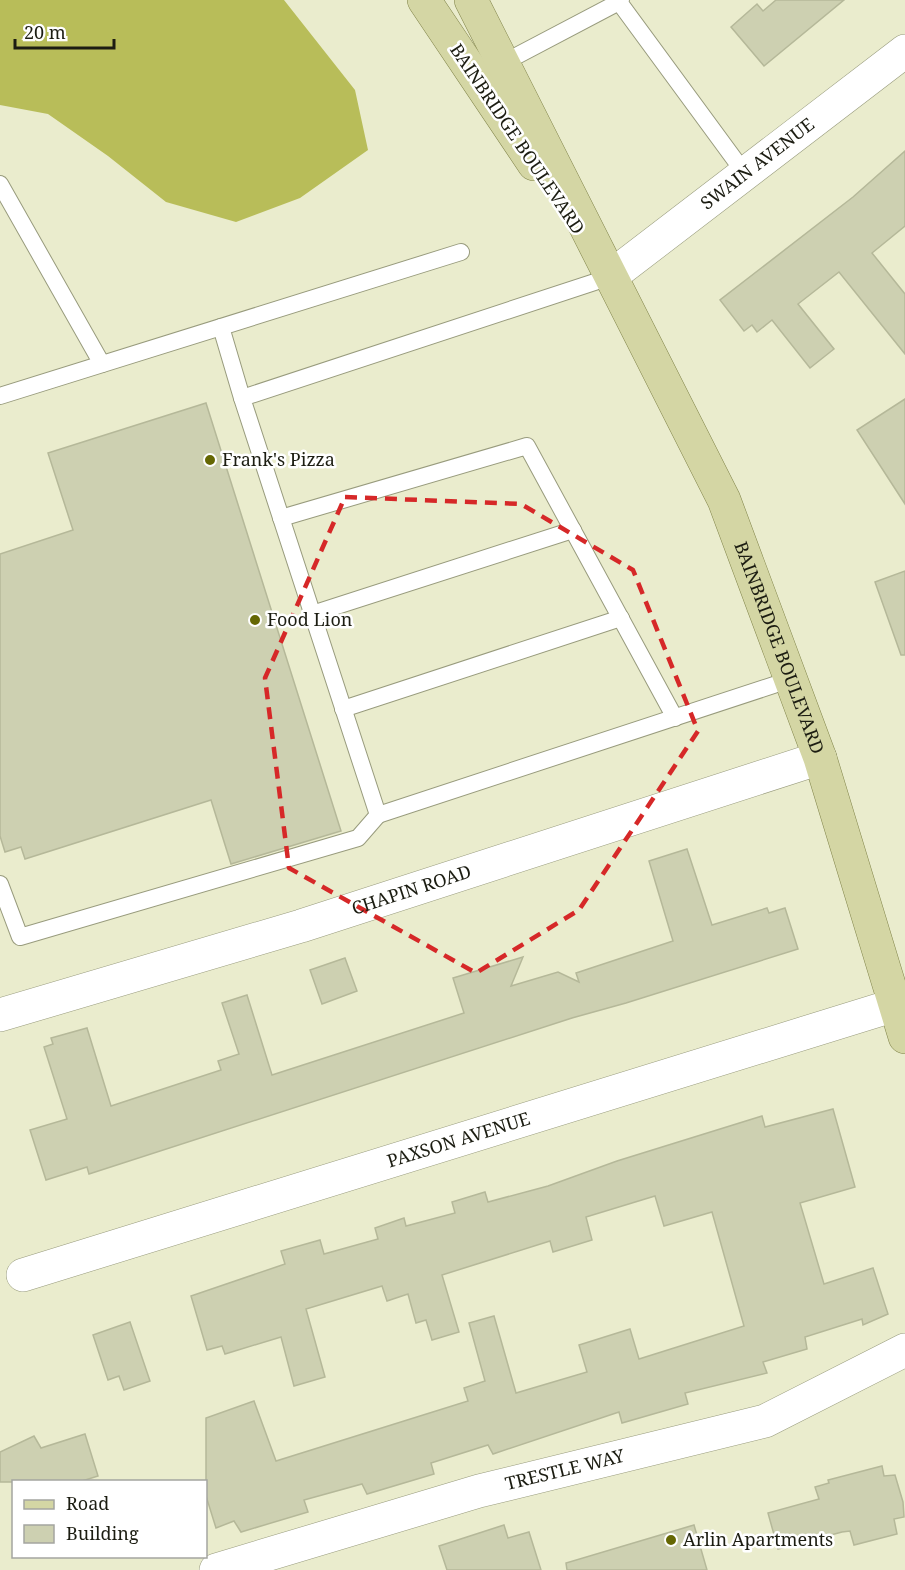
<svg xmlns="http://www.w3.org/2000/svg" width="905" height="1570" font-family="'Noto Serif',serif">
<rect width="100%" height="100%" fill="#eaeccd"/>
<!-- forest -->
<polygon fill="#b8bd59" points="0,0 284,0 355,90 368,150 300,198 236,222 166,202 108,156 48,114 0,105"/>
<!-- building -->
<g fill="#cdd0b1" stroke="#b5b899" stroke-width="1.5">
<polygon points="776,0 844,0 764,66 731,27 757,4 763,11"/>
<polygon points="905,151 905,226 872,253 905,294 905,354 839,272 798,304 834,349 810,368 772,320 757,332 752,325 744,331 720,300 853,197"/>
<polygon points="905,399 905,504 857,430"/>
<polygon points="206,403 341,831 231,864 211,800 25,859 21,847 5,852 0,836 0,554 73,530 48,453"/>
<polygon points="905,571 905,655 901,655 875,582"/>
<polygon points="687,849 712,925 767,908 769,913 785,908 798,949 626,1003 572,1018 89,1174 87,1167 46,1180 30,1130 67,1119 44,1047 53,1044 51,1038 87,1028 111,1106 221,1070 218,1061 239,1054 222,1003 247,995 272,1075 464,1013 453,978 523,957 511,986 558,972 579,982 576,973 673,941 649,861"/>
<polygon points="345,958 357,991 322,1004 310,970"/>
<polygon points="833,1109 855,1187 800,1203 824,1284 873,1268 888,1314 863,1325 862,1319 805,1337 807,1349 763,1362 767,1373 685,1393 688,1404 622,1423 619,1412 493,1454 488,1445 431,1463 434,1474 367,1494 362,1484 304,1500 308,1512 241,1532 234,1521 216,1528 206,1496 206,1418 254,1401 276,1461 468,1401 464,1388 485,1381 469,1323 494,1316 516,1393 587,1372 579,1345 630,1329 639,1359 744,1326 712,1212 664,1226 655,1196 586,1217 592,1240 553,1252 550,1241 442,1275 459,1332 432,1340 426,1320 416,1323 408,1294 387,1301 382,1286 306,1309 325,1377 294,1386 281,1337 225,1354 222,1346 207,1350 191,1296 285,1264 281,1251 320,1240 324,1254 378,1239 375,1228 404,1218 406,1226 455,1213 452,1202 485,1192 488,1202 548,1186 617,1161 762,1116 765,1127"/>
<polygon points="130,1322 150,1381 124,1390 119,1376 108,1380 93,1335"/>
<polygon points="85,1434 98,1476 79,1482 0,1482 0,1452 34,1436 41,1448"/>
<polygon points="882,1466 884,1476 895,1475 903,1502 904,1517 894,1519 897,1534 854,1545 850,1531 842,1532 778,1549 768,1513 819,1499 815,1487 829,1483 828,1480"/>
<polygon points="504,1525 508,1538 529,1532 541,1570 447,1570 439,1546"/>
<polygon points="694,1525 707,1570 567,1570 566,1563"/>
</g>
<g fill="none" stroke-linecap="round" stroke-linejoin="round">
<!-- service casing -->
<g stroke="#989b7d" stroke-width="18">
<g id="service">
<polyline points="621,0 619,2 746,175"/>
<polyline points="503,63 619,2"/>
<polyline points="0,184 102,364"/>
<polyline points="610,277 242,398 378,815 792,679"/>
<polyline points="221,327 242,398"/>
<polyline points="0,396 461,252"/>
<polyline points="281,518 527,446 675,718"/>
<polyline points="312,614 573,530"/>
<polyline points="343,709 621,618"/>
<polyline points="0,884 20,937 358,838 378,815"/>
</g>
</g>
<!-- minor casing -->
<g stroke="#989b7d" stroke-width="34">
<g id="minor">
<path id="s1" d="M610 277 905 51"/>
<path id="s2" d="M0 1015 301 926 820 758"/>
<path id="s3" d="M23 1275 895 1005"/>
<path id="s4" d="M216 1570 479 1491 765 1421 905 1350"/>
</g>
</g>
<!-- primary casing -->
<g stroke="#81844a" stroke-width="34">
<g id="primary">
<polyline points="424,0 534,164"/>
<path id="s5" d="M471 0 724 500 820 758 905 1037"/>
</g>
</g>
<!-- service -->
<use href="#service" stroke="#fff" stroke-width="16"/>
<!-- minor -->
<use href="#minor" stroke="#fff" stroke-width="33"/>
<!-- primary -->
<use href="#primary" stroke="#d4d6a4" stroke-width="33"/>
</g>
<!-- marked area -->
<path fill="none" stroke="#d62828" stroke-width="4.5" stroke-dasharray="12 8" stroke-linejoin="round" d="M345 497 521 504 633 570 698 731 579 910 476 973 289 868 265 678Z"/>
<!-- markers -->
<g fill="#656703" stroke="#fff" stroke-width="2">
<circle cx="210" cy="460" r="6"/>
<circle cx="255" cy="620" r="6"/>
<circle cx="671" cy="1540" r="6"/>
</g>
<g text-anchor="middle" stroke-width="5" stroke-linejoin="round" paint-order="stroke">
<!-- street labels -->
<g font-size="18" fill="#1c1d12" stroke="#fff">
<text transform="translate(517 139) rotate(56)" y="6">BAINBRIDGE BOULEVARD</text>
<text dy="6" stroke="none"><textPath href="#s1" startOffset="186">SWAIN AVENUE</textPath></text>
<text dy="6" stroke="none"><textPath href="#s5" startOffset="718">BAINBRIDGE BOULEVARD</textPath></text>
<text dy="6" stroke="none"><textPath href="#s2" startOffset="430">CHAPIN ROAD</textPath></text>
<text dy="6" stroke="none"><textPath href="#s3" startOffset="456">PAXSON AVENUE</textPath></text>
<text dy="6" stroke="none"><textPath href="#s4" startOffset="363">TRESTLE WAY</textPath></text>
</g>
<!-- poi labels -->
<g font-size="18" fill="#1c1d12" stroke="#fff" text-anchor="start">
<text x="222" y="466">Frank's Pizza</text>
<text x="267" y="626">Food Lion</text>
<text x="683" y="1546">Arlin Apartments</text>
</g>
</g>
<!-- legend -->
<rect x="12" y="1480" width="195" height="78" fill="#ffffff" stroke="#a4a5a0" stroke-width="1.5"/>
<rect x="24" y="1500" width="30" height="9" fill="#d4d6a4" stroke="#a4a5a0" stroke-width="1.5"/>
<text x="66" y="1510" font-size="18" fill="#1c1d12">Road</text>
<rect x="24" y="1525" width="30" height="18" fill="#cdd0b1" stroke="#a4a5a0" stroke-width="1.5"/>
<text x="66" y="1540" font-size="18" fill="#1c1d12">Building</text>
<!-- scale -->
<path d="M15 39v9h99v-9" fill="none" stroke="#1c1d12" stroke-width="3"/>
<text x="24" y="39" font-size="18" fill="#1c1d12" stroke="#ffffff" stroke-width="4.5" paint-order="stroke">20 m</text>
</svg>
